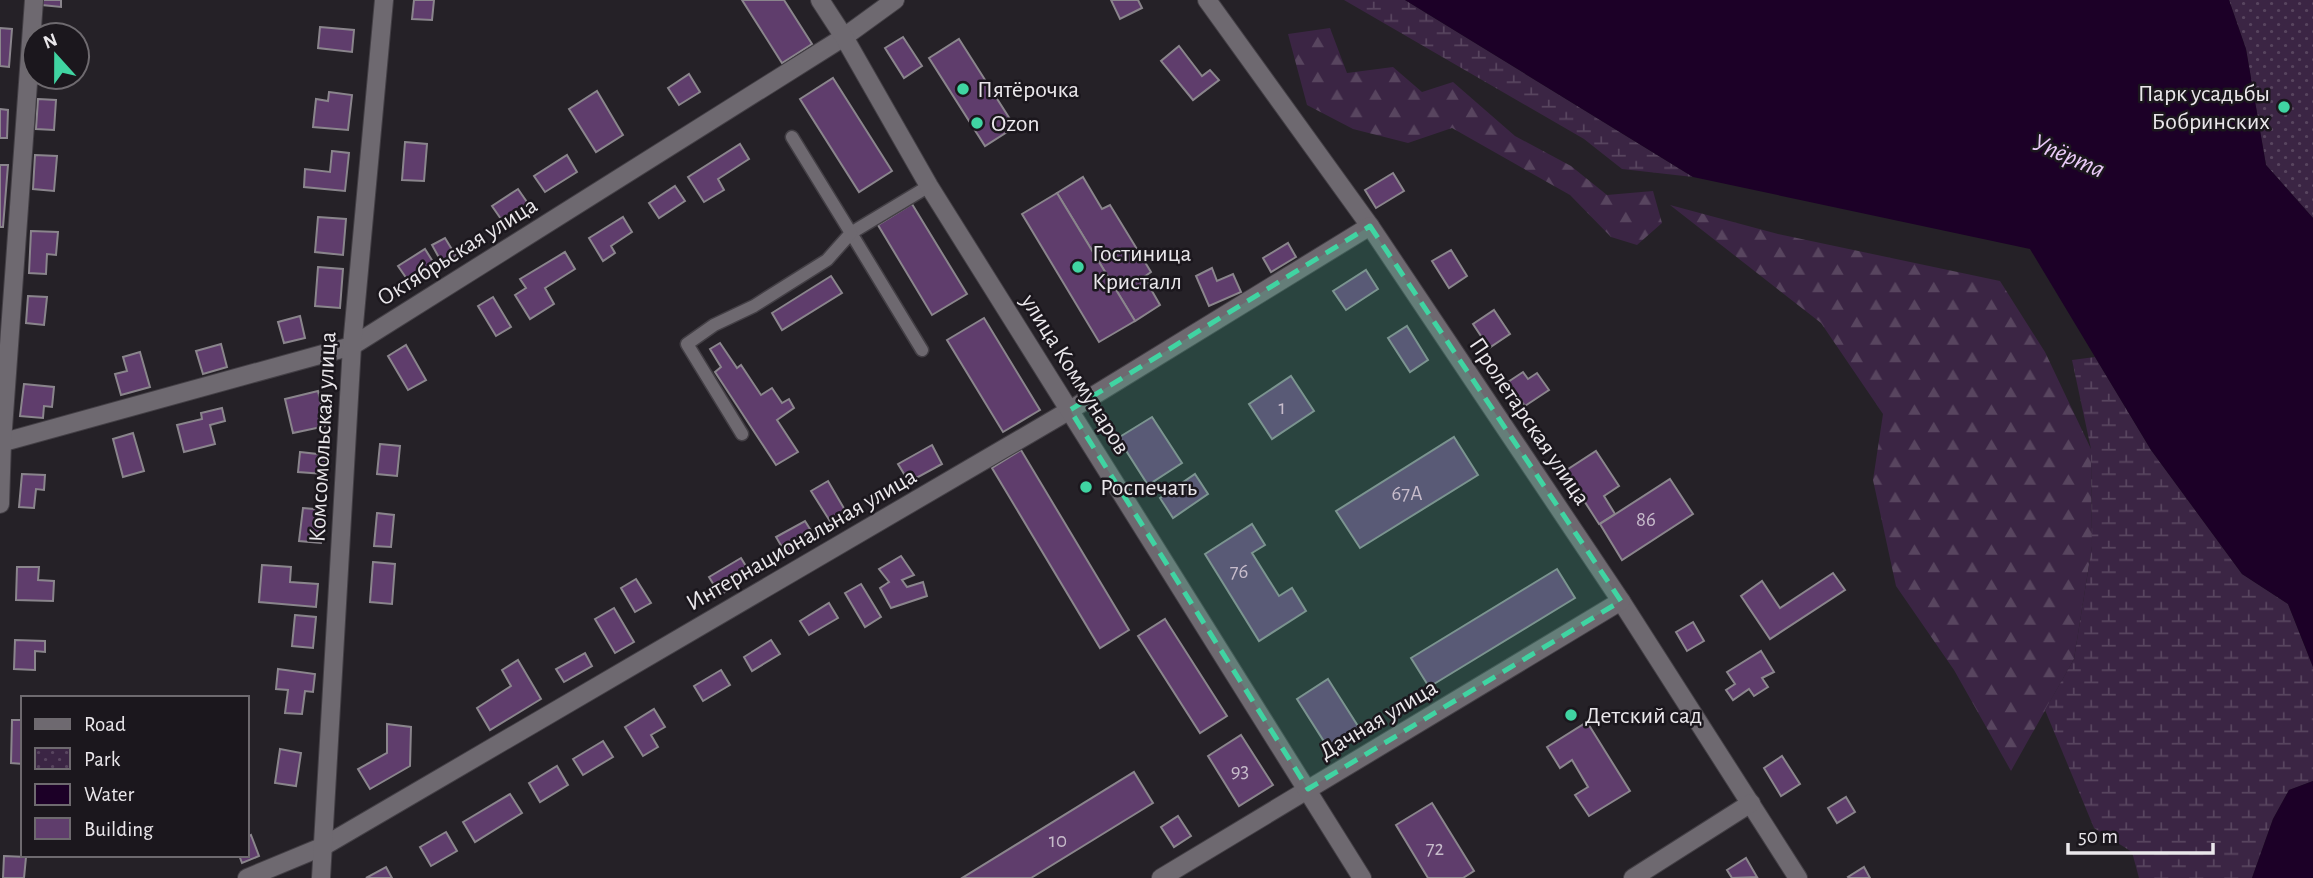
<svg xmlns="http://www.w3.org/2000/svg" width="2313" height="878" font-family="'Alegreya Sans',sans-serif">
<defs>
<pattern id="forest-firs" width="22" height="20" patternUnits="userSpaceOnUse" patternTransform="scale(1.75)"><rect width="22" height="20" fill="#3b2544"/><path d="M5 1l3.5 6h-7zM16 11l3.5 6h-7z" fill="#58455f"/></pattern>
<pattern id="wetland-marsh" width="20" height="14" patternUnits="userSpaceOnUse" patternTransform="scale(1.75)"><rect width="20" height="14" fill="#3b2544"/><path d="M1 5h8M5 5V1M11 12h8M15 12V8" fill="none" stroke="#58455f"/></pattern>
<pattern id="park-dots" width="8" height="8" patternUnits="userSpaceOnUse" patternTransform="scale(1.75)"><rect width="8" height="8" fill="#3b2544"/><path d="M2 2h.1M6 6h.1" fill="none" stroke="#58455f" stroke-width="1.8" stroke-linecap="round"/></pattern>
</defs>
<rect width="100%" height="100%" fill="#252127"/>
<!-- forest -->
<g fill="url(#forest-firs)">
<polygon points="1330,28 1347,73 1393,67 1422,92 1453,82 1515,136 1571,166 1607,195 1653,191 1662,223 1637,245 1611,237 1570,195 1452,128 1408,143 1353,129 1307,105 1288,34"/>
<polygon points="1670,205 1778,234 2000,281 2045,352 2091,449 2092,546 2074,659 2011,771 1954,670 1896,586 1873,480 1883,414 1821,323"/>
</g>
<!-- wetland -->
<g fill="url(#wetland-marsh)">
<polygon points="1344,0 1405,0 1693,177 1622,169 1584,139"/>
<polygon points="2095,357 2151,450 2242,574 2288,604 2313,667 2313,781 2289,790 2273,819 2252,878 2139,878 2132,852 2094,828 2045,710 2074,659 2092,546 2091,449 2072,360"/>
</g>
<!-- park -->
<polygon fill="url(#park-dots)" points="2229,0 2313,0 2313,218 2266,165 2246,49"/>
<!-- water -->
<g fill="#1c0027">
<polygon points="1405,0 2229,0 2246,49 2266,165 2313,218 2313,667 2288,604 2242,574 2151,450 2030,249 1693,177"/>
<polygon points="2313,781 2313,878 2252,878 2273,819 2289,790"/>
</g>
<!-- building -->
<g fill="#5f3d6c" stroke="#8a858c" stroke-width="2">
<polygon points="42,0 61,0 61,7 42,5"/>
<polygon points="414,0 434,0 432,20 412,19"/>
<polygon points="742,0 784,0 812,44 782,63"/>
<polygon points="1111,0 1138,0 1142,8 1120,19"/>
<polygon points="320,27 354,30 352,52 318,48"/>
<polygon points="0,28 12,29 9,67 0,66"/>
<polygon points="903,37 922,66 904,78 885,48"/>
<polygon points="959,39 1015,127 985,146 929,58"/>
<polygon points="1179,46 1202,76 1210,70 1219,80 1193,100 1161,61"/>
<polygon points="689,74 700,92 679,105 668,88"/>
<polygon points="833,78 892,171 859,192 800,99"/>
<polygon points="597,91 623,135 596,152 569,109"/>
<polygon points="329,92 352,95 348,130 313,127 316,99 328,101"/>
<polygon points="38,99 56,100 54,130 36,129"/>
<polygon points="0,109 8,110 7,138 0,138"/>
<polygon points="405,142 427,144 424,181 402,180"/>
<polygon points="740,144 749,159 718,179 724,190 704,202 688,177"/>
<polygon points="332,151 349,153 345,191 304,187 305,169 330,172"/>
<polygon points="35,155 57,156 54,191 33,189"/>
<polygon points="567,155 577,172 545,192 534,176"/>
<polygon points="0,165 8,165 3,227 0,227"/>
<polygon points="1393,173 1404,191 1376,208 1365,190"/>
<polygon points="1083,177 1102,209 1110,205 1151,272 1144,277 1160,305 1135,321 1057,193"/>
<polygon points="675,186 685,201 659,218 649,203"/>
<polygon points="518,189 529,205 503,222 492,206"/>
<polygon points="1057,193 1135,321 1099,342 1022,214"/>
<polygon points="912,204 967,294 932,315 878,225"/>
<polygon points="318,217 346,219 343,255 315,252"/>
<polygon points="623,217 632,232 611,246 615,253 603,261 589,238"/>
<polygon points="31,231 58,232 56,255 47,254 46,274 29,273"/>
<polygon points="445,238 456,256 442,263 432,245"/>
<polygon points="1288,243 1296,257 1271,272 1263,258"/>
<polygon points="425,249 435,265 409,282 398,266"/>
<polygon points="1451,250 1467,276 1449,288 1432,261"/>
<polygon points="565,252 575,269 545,288 554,304 530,319 515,295 526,288 520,279"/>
<polygon points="318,267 343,269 340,308 315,306"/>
<polygon points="1212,268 1217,281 1233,274 1241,292 1209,306 1196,276"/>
<polygon points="1366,270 1378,289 1346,310 1333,291"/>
<polygon points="831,276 842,293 782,330 772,313"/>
<polygon points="28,296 47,297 44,325 26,323"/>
<polygon points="493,297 511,327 496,336 478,306"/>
<polygon points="1494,310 1510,334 1489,348 1473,324"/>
<polygon points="300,316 305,338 284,343 278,322"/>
<polygon points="984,318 1040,410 1003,432 947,340"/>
<polygon points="1407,326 1428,360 1410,372 1388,338"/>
<polygon points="720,343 737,368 741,365 761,395 772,388 782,403 789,399 794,408 777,420 798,452 776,465 715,372 721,367 710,349"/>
<polygon points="221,344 227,367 203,374 196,351"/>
<polygon points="406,345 426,380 408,390 388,356"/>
<polygon points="140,352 150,387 121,395 115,374 127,371 123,357"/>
<polygon points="1523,372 1528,379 1537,373 1549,390 1525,406 1508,382"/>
<polygon points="1291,376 1314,411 1272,439 1249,404"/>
<polygon points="24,384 54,387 52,407 44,406 43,418 20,416"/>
<polygon points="318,391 326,426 293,433 285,399"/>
<polygon points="222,408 225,421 210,425 215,444 184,452 177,425 202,419 201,413"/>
<polygon points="1152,417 1182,463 1148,485 1118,438"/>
<polygon points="133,433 144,471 123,477 113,439"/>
<polygon points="1454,437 1478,475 1360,548 1336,511"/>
<polygon points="380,444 400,446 397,476 377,474"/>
<polygon points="932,445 942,464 909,482 898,464"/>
<polygon points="1021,450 1129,630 1100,648 992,468"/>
<polygon points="1596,451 1619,486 1604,496 1615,514 1599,524 1565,471"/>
<polygon points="300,452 326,455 324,474 298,472"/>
<polygon points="22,474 45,475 44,490 36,489 34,508 19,507"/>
<polygon points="1195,474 1208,494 1173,518 1160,498"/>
<polygon points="1670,479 1693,514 1622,560 1600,524"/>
<polygon points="828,481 849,517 833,526 811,491"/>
<polygon points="303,508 325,510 321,543 299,541"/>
<polygon points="377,513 394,515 391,547 374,546"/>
<polygon points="805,521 815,537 786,554 776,537"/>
<polygon points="1252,524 1265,545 1252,553 1279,596 1292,588 1306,611 1259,641 1205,554"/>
<polygon points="901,556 914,575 902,580 907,587 923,582 927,596 891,608 880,588 889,582 879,569"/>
<polygon points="741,558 752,576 720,595 709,577"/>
<polygon points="373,562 395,564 392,604 370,602"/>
<polygon points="262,565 291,567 290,582 318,584 316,607 259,602"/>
<polygon points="17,567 39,567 38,580 54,581 53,601 16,600"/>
<polygon points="1557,569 1575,598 1429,687 1411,658"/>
<polygon points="1833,573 1845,590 1770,639 1741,596 1762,581 1780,608"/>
<polygon points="636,579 651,603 635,612 621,588"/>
<polygon points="861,584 881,617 865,627 845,593"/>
<polygon points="829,603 838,618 809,635 800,621"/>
<polygon points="614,608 634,642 615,653 595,619"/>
<polygon points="295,615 316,617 313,648 292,646"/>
<polygon points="1165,619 1227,716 1200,733 1138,636"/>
<polygon points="1693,622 1704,641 1687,651 1676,632"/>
<polygon points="15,640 45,641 45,652 35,651 35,670 14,669"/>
<polygon points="771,640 780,654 752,671 744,657"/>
<polygon points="1761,651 1774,672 1762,678 1768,687 1754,696 1749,689 1733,700 1726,690 1735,684 1727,672"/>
<polygon points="585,653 592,666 564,682 556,669"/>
<polygon points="518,660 541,699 490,730 477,708 511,686 502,670"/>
<polygon points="278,669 315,674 313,692 305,691 302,714 285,713 288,690 276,689"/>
<polygon points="721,670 730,685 703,701 694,686"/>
<polygon points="1328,679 1363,734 1332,754 1297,699"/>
<polygon points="654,709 665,727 651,735 658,747 643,756 625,727"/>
<polygon points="12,720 23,720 23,764 11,763"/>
<polygon points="1587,722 1630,791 1589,816 1575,795 1588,787 1572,760 1560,768 1547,747"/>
<polygon points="387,724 411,727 410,766 370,789 358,769 387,753"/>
<polygon points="1241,735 1273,785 1239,806 1208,756"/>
<polygon points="603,741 613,757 583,775 573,759"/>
<polygon points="280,749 301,753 296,786 275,783"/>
<polygon points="1782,756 1800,784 1781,796 1764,768"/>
<polygon points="557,766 568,785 540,802 529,783"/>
<polygon points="1134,772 1153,803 1031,878 962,878"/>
<polygon points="510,794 522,813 475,842 463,822"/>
<polygon points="1846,797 1855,812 1837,823 1828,808"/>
<polygon points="1432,803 1474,871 1463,878 1428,878 1396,825"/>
<polygon points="1178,816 1191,836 1174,847 1161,827"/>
<polygon points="446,832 457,851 431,866 420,847"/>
<polygon points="251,835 259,856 242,863 239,855 247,855 247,837"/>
<polygon points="4,856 26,857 24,878 3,878"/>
<polygon points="1746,858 1757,877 1732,878 1727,870"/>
<polygon points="386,867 392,878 366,878"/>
<polygon points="1864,867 1870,878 1849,878 1848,877"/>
</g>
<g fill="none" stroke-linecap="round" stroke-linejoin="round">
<!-- service casing -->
<g stroke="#433f45" stroke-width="15">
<g id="service">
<polyline points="922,350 851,233 929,186"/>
<polyline points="742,434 687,344 714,325 754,306 827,260 851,233 792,137"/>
</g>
</g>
<!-- minor casing -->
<g stroke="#433f45" stroke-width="20">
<g id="minor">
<polyline points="1207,0 1370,226 1621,601 1798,878"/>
<polyline points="0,443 352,346 844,37 895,0"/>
<polyline points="0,504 2,442 34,0"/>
<polyline points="247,878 324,846 1070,410 1370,226"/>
<polyline points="321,878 352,346 384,0"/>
<polyline points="1161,878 1621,601"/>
<polyline points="1633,878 1751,803"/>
</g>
</g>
<!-- secondary casing -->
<g stroke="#433f45" stroke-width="20">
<polyline id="secondary" points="820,0 844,37 929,186 1362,878"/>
</g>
<!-- service -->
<use href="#service" stroke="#6e6970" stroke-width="12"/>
<!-- minor -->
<use href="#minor" stroke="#6e6970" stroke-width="18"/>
<!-- secondary -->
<use href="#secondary" stroke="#6e6970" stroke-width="18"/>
</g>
<!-- marked area -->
<path fill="#40d4a2" fill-opacity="0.2" stroke="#40d4a2" stroke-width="5" stroke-dasharray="14 9" stroke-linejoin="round" d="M1370 226 1621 601 1308 789 1070 410Z"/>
<!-- markers -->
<g fill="#40d4a2" stroke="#1b171d" stroke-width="2.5">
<circle cx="963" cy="89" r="7"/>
<circle cx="2284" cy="107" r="7"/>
<circle cx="977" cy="123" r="7"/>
<circle cx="1078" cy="267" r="7"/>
<circle cx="1086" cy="487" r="7"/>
<circle cx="1571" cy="715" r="7"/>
</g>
<g text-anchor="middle" stroke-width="5" stroke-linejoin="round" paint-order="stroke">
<!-- number labels -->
<g font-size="21" fill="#c7bccb">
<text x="1282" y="414">1</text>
<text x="1407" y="500">67А</text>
<text x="1646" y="526">86</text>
<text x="1239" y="578">76</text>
<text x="1240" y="777">93</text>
<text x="1058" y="847">10</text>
<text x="1435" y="855">72</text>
</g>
<!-- poi labels -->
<g font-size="24" fill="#eae7eb" stroke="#1b171d" text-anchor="start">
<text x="977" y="97">Пятёрочка</text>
<text x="2270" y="101" text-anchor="end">Парк усадьбы<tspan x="2270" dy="28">Бобринских</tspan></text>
<text x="991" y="131">Ozon</text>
<text x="1092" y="261">Гостиница<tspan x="1092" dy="28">Кристалл</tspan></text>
<text x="1100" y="495">Роспечать</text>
<text x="1585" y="723">Детский сад</text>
</g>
<!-- street labels -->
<g font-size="24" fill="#eae7eb" stroke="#1b171d">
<text transform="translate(457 251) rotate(-32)" y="8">Октябрьская улица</text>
<text transform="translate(1076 374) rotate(58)" y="8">улица Коммунаров</text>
<text transform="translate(1530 421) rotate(56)" y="8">Пролетарская улица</text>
<text transform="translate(322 437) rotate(-87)" y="8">Комсомольская улица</text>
<text transform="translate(801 539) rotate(-30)" y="8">Интернациональная улица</text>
<text transform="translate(1378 719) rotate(-31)" y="8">Дачная улица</text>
</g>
<!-- water labels -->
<g font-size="26" font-style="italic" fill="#e9caf7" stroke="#1b171d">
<text transform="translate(2069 155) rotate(23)" y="9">Упёрта</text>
</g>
</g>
<!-- legend -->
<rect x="21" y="696" width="228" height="161" fill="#1b171d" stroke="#6e6a6f" stroke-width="2"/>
<rect x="35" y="719" width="35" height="10" fill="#6e6970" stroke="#6e6a6f" stroke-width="2"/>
<text x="84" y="731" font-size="21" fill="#eae7eb">Road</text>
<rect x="35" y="748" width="35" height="21" fill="url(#park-dots)" stroke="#6e6a6f" stroke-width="2"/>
<text x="84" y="766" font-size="21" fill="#eae7eb">Park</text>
<rect x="35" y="784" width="35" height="21" fill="#1c0027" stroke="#6e6a6f" stroke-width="2"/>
<text x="84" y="801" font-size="21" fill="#eae7eb">Water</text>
<rect x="35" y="818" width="35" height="21" fill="#5f3d6c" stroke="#6e6a6f" stroke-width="2"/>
<text x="84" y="836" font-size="21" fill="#eae7eb">Building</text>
<!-- north arrow -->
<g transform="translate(56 56) rotate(339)"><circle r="33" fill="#1b171d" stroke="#6e6a6f" stroke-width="2"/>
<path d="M0-5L12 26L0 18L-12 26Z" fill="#40d4a2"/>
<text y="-10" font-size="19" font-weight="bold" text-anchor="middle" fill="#eae7eb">N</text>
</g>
<!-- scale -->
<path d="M2068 843v10h145v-10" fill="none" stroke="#eae7eb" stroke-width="3.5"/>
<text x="2078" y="843" font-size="21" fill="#eae7eb" stroke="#1b171d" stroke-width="5" paint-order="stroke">50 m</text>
</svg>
